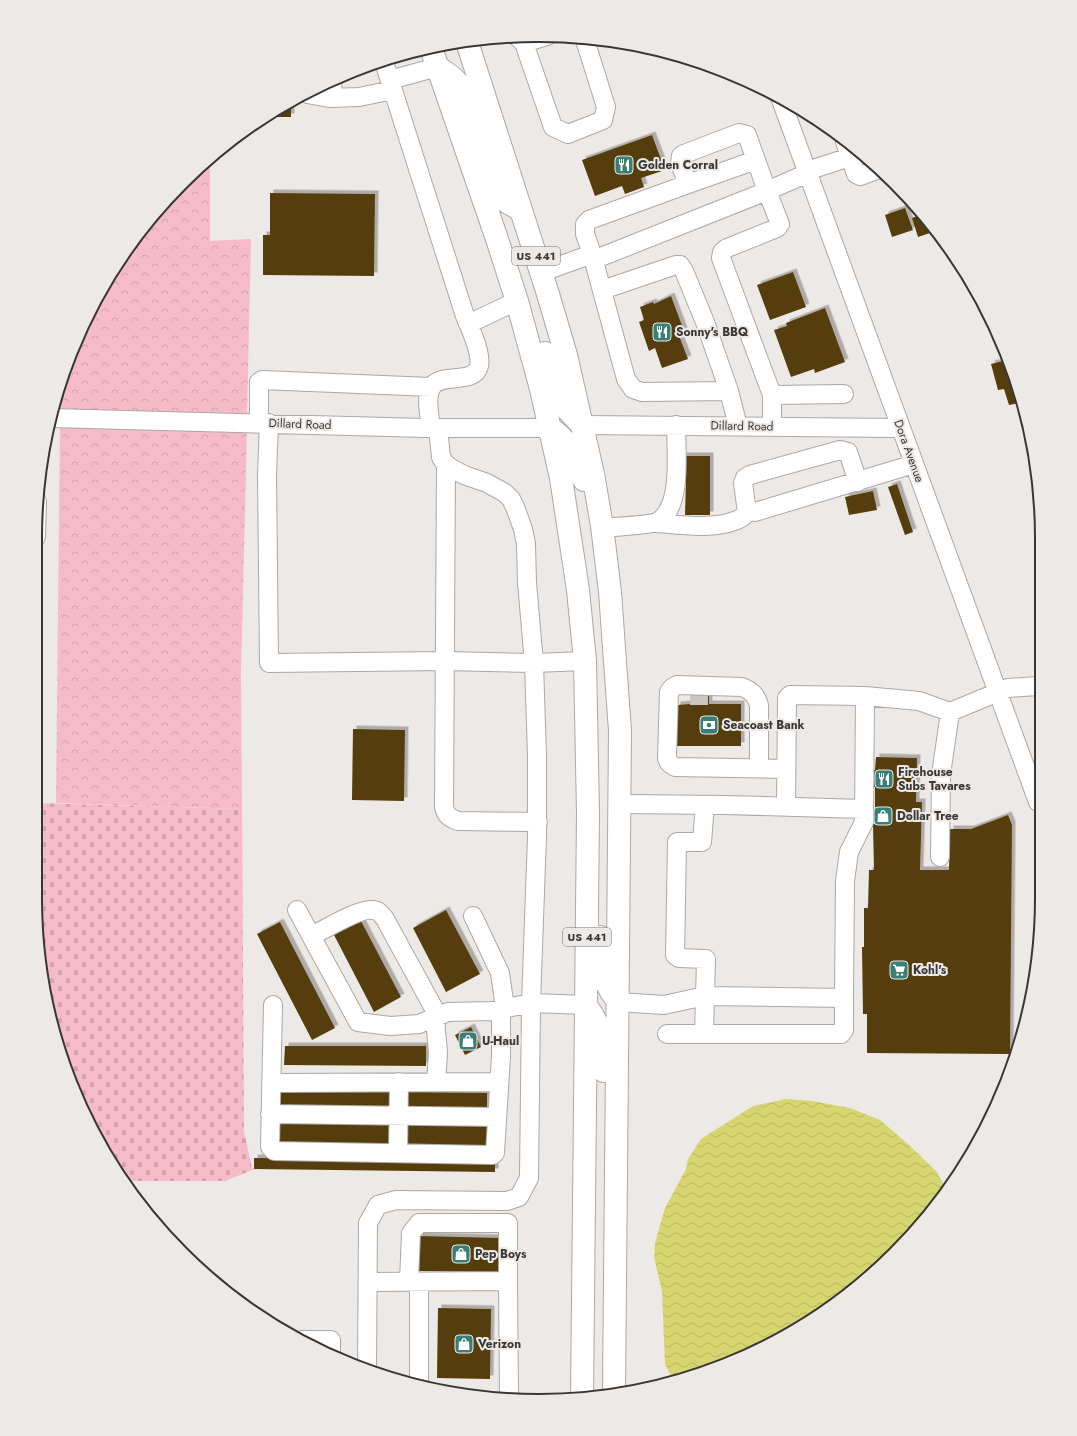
<svg xmlns="http://www.w3.org/2000/svg" width="1077" height="1436" font-family="Jost,sans-serif">
  <style>
    .forest { fill: url(#forest-crowns) }
    .cemetery { fill: url(#cemetery-stones) }
    .water { fill: url(#water-waves) }
    .building { fill: #573e08; filter: url(#shadow) }
    .lines { fill: none; stroke-linecap: round; stroke-linejoin: round }
    .minor-tunnel { stroke: #c9c5c3; stroke-width: 18; stroke-dasharray: 18 9; stroke-linecap: butt }
    .minor-casing { stroke: #aca8a5; stroke-width: 20 }
    .major-casing { stroke: #aca8a5; stroke-width: 24 }
    .minor { stroke: #fff; stroke-width: 18 }
    .major { stroke: #fff; stroke-width: 22 }
    .labels { text-anchor: middle; stroke-width: 4; stroke-linejoin: round; paint-order: stroke }
    .shield { fill: #ede9e6; stroke: #6f6c6b; stroke-width: 1 }
    .shield-label { font-size: 11px; font-weight: bold; fill: #393736 }
    .poi-label { font-size: 12px; font-weight: bold; fill: #393736; stroke: #ede9e6; text-anchor: start }
    .street-label { font-size: 12px; fill: #393736; stroke: #ede9e6 }
    .rim { fill: none; stroke: #393736; stroke-width: 2 }
  </style>
  <defs>
    <pattern id="forest-crowns" width="20" height="18" patternUnits="userSpaceOnUse"><rect width="20" height="18" fill="#f6bbc8"/><path d="M2 6a3 3 0 1 1 6 0M12 15a3 3 0 1 1 6 0" fill="none" stroke="#d4a1ac"/></pattern>
    <pattern id="cemetery-stones" width="16" height="16" patternUnits="userSpaceOnUse"><rect width="16" height="16" fill="#f6bbc8"/><path d="M2 7V4a2 2 0 0 1 4 0v3zM10 15v-3a2 2 0 0 1 4 0v3z" fill="#d4a1ac"/></pattern>
    <pattern id="water-waves" width="16" height="10" patternUnits="userSpaceOnUse"><rect width="16" height="10" fill="#d7d570"/><path d="M0 5q4-4 8 0t8 0" fill="none" stroke="#b9b762"/></pattern>
    <filter id="shadow"><feDropShadow dx="3.5" dy="-3.5" stdDeviation="0" flood-color="#0004"/></filter>
  </defs>
  <rect width="100%" height="100%" fill="#ede9e6"/>
  <path class="forest" d="M210 159V241L251 239 247 416 52 412 87 316 139 232 183 182Z
    M60 425 247 429 241 672 242 809 56 803Z"/>
  <path class="cemetery" d="M35 803 242 809 244 1131 252 1168 255 1169 225 1181H126L103 1149 52 1028 35 898Z"/>
  <path class="water" d="M786 1099 812 1101 850 1108 880 1120 908 1144 937 1172 946 1189 917 1230 818 1316 700 1374 673 1380 665 1364 662 1291 654 1257 655 1243 665 1208 686 1169 688 1159 701 1139 753 1106Z"/>
  <path class="building" d="M291 102V117H269V114Z
    M652 135 665 170 641 178 644 187 625 194 622 186 595 196 582 160Z
    M270 193 375 194 374 276 263 275V235H270Z
    M905 208 913 230 892 237 885 215Z
    M921 215 931 227 933 232 918 237 912 218Z
    M793 272 806 307 770 320 757 285Z
    M671 296 684 331 678 333 688 359 662 368 655 348 649 351 639 322 644 320 640 307 653 302 654 304Z
    M825 308 845 362 815 373 814 369 791 377 774 330 787 326 786 323Z
    M1007 360 1019 403 1009 405 1004 389 998 390 991 364Z
    M1032 455 1038 473V481H1032Z
    M683 456H710V515H685L686 479H683Z
    M897 484 913 532 905 535 888 487Z
    M873 491 877 510 849 515 845 497Z
    M1035 497H1038V528H1036Z
    M690 689H709V704H741V746H677V705L690 704Z
    M353 729 405 730 404 801 352 800Z
    M876 757 917 758 916 802H922L920 870H949L950 829H971L1008 815 1012 825 1010 1054 867 1053V1014H863L862 947H864V908H868L869 870H874L873 824H875V787H874V770H875Z
    M446 910 480 974 446 992 413 928Z
    M361 921 401 997 374 1012 334 935Z
    M280 922 335 1028 312 1040 257 934Z
    M471 1027 481 1047 465 1055 455 1035Z
    M285 1046H426V1066L284 1065Z
    M280 1091 394 1092V1109L280 1108Z
    M407 1092 487 1093V1110L407 1109Z
    M279 1122 393 1123V1146L279 1145Z
    M407 1123 487 1124V1147L407 1146Z
    M254 1158 495 1160V1172L254 1169Z
    M419 1236 502 1238V1272L419 1271Z
    M438 1308 491 1309 490 1379 437 1378Z"/>
  <g class="lines">
    <path class="minor-tunnel" d="M690 696H709"/>
    <g class="minor-casing">
      <path id="minor" d="M517 37 524 43 553 127 568 134 603 120 606 107 585 40
        M524 43 547 36
        M384 62 465 316C470 328 482 353 479 366 474 386 440 371 431 388 425 399 430 416 431 428
        M332 80 333 98
        M390 80 437 67
        M307 94 329 98 359 97 393 90
        M781 100 1038 802
        M845 142 856 174 860 176 879 169
        M807 171 850 157
        M688 184 756 160
        M592 254 626 379 633 389 642 392 729 391 738 426
        M593 260 767 191 780 224 777 228 727 248 722 252 721 258 772 395
        M542 272 592 254 585 234V224L589 220 688 184 680 164 681 156 684 154 739 133 747 135 767 191 808 173
        M602 290 676 265H680L684 271 705 322 729 391
        M468 324 517 301
        M51 418 425 428H550
        M259 423V382L262 380 431 387
        M269 423 267 475 269 663 445 661 534 663 585 661
        M583 425 901 428
        M772 426V395L844 394
        M446 464 444 807C446 816 450 818 458 821L538 822
        M858 482 848 452 840 450 750 475 745 478 743 483 746 505 750 511 755 512 914 464
        M657 523C681 525 714 530 737 520 742 518 746 514 750 511
        M602 528C612 527 651 525 657 522 683 508 676 451 676 425
        M36 537 37 501
        M759 768V705C756 695 752 691 742 687L677 685 672 688 669 692 667 758 669 763 675 767 786 769
        M620 804 725 805 864 809
        M786 807 787 698 790 695 865 696
        M940 857 941 775 950 712
        M297 910 358 1022 390 1026 419 1024 448 1012 492 1011 531 1003 586 1005
        M473 916 500 973 505 1008
        M311 936C324 930 360 908 372 910 379 910 381 914 385 919L438 1016
        M618 1002 664 1005 705 996 844 998 845 881 849 852 864 822 865 696 919 701 950 712 1008 688 1038 686
        M273 1005 270 1147 274 1151 493 1155 495 1153 501 1056V1009
        M435 1018 438 1053 436 1082
        M667 1034H841L844 1030V998
        M704 1034 706 959 679 958 675 955 677 842H702L705 805
        M271 1083 499 1082
        M270 1114 497 1117
        M398 1153 399 1082
        M368 1282 508 1281 509 1396
        M409 1282 411 1233 419 1223H508V1281
        M302 1340H331V1354
        M367 1367 368 1223 378 1205 396 1200 507 1201 519 1197 529 1178 531 1003 537 836V757L534 663 527 583 526 544 523 529 515 507 511 499 505 493 487 483 464 475 451 468 444 462 441 457 438 428
        M419 1384V1282"/>
    </g>
    <g class="major-casing">
      <path id="major" d="M467 42 548 294 566 355 593 474 602 526 610 592 620 731 614 1391
        M431 48 497 239 517 301 541 389 561 478 578 590 585 661 588 813 582 1398
        M437 67C452 76 458 81 466 96L499 192 505 201 521 210
        M545 353 563 405 578 421
        M550 428C572 443 574 457 584 480
        M600 937C600 960 602 981 616 999
        M587 1007C602 1026 604 1047 604 1071"/>
    </g>
    <use href="#minor" class="minor"/>
    <use href="#major" class="major"/>
  </g>
  <defs>
    <g id="restaurant-square" transform="scale(1)"><rect x="-9" y="-9" width="18" height="18" rx="4" fill="#397f77" stroke="#ede9e6"/><path d="M-5-6h1v4h1v-4h1v4h1v-4h1v5L-1.5 .5V6h-2V.5L-5-1ZM5-6V6H3V1.5H1.5Q1.5-4 5-6Z" fill="#fff"/></g>
    <g id="bank-square" transform="scale(1)"><rect x="-9" y="-9" width="18" height="18" rx="4" fill="#397f77" stroke="#ede9e6"/><path d="M-6-4H6V4H-6ZM0-2.3a2.3 2.3 0 1 0 0 4.6a2.3 2.3 0 1 0 0-4.6Z" fill="#fff"/></g>
    <g id="shop-square" transform="scale(1)"><rect x="-9" y="-9" width="18" height="18" rx="4" fill="#397f77" stroke="#ede9e6"/><path d="M-5-2.5h2.3a2.7 3.5 0 0 1 5.4 0H5L5.5 6h-11ZM-1.5-2.5h3a1.5 2.3 0 0 0-3 0Z" fill="#fff"/></g>
    <g id="supermarket-square" transform="scale(1)"><rect x="-9" y="-9" width="18" height="18" rx="4" fill="#397f77" stroke="#ede9e6"/><path d="M-6-5.5h2.5l.6 2H6L4.5 2H-2.5L-4.4-4H-6ZM-1.5 3.2a1.3 1.3 0 1 0 .1 0ZM3 3.2a1.3 1.3 0 1 0 .1 0Z" fill="#fff"/></g>
  </defs>
  <g fill-rule="evenodd">
    <use href="#restaurant-square" x="624" y="165"/>
    <use href="#restaurant-square" x="662" y="332"/>
    <use href="#bank-square" x="709" y="725"/>
    <use href="#restaurant-square" x="884" y="779"/>
    <use href="#shop-square" x="883" y="816"/>
    <use href="#supermarket-square" x="899" y="970"/>
    <use href="#shop-square" x="468" y="1041"/>
    <use href="#shop-square" x="461" y="1254"/>
    <use href="#shop-square" x="464" y="1344"/>
  </g>
  <g class="labels">
    <g class="shield">
      <rect x="512" y="247" width="48" height="18" rx="3"/>
      <rect x="563" y="928" width="48" height="18" rx="3"/>
    </g>
    <g class="shield-label">
      <text x="536" y="260">US 441</text>
      <text x="587" y="941">US 441</text>
    </g>
    <g class="poi-label">
      <text x="638" y="169">Golden Corral</text>
      <text x="676" y="336">Sonny's BBQ</text>
      <text x="723" y="729">Seacoast Bank</text>
      <text x="898" y="776">Firehouse<tspan x="898" dy="14">Subs Tavares</tspan></text>
      <text x="897" y="820">Dollar Tree</text>
      <text x="913" y="974">Kohl's</text>
      <text x="482" y="1045">U-Haul</text>
      <text x="475" y="1258">Pep Boys</text>
      <text x="478" y="1348">Verizon</text>
    </g>
    <g class="street-label">
      <text transform="translate(300 424) rotate(2)" y="4">Dillard Road</text>
      <text transform="translate(742 426) rotate(1)" y="4">Dillard Road</text>
      <text transform="translate(909 451) rotate(70)" y="4">Dora Avenue</text>
    </g>
  </g>
  <path d="M0 0H1077V1436H0ZM538 42H539A496 496 0 0 1 1035 538V898A496 496 0 0 1 539 1394H538A496 496 0 0 1 42 898V538A496 496 0 0 1 538 42Z" fill="#ede9e6" fill-rule="evenodd"/>
  <path class="rim" d="M538 42H539A496 496 0 0 1 1035 538V898A496 496 0 0 1 539 1394H538A496 496 0 0 1 42 898V538A496 496 0 0 1 538 42Z"/>
</svg>
